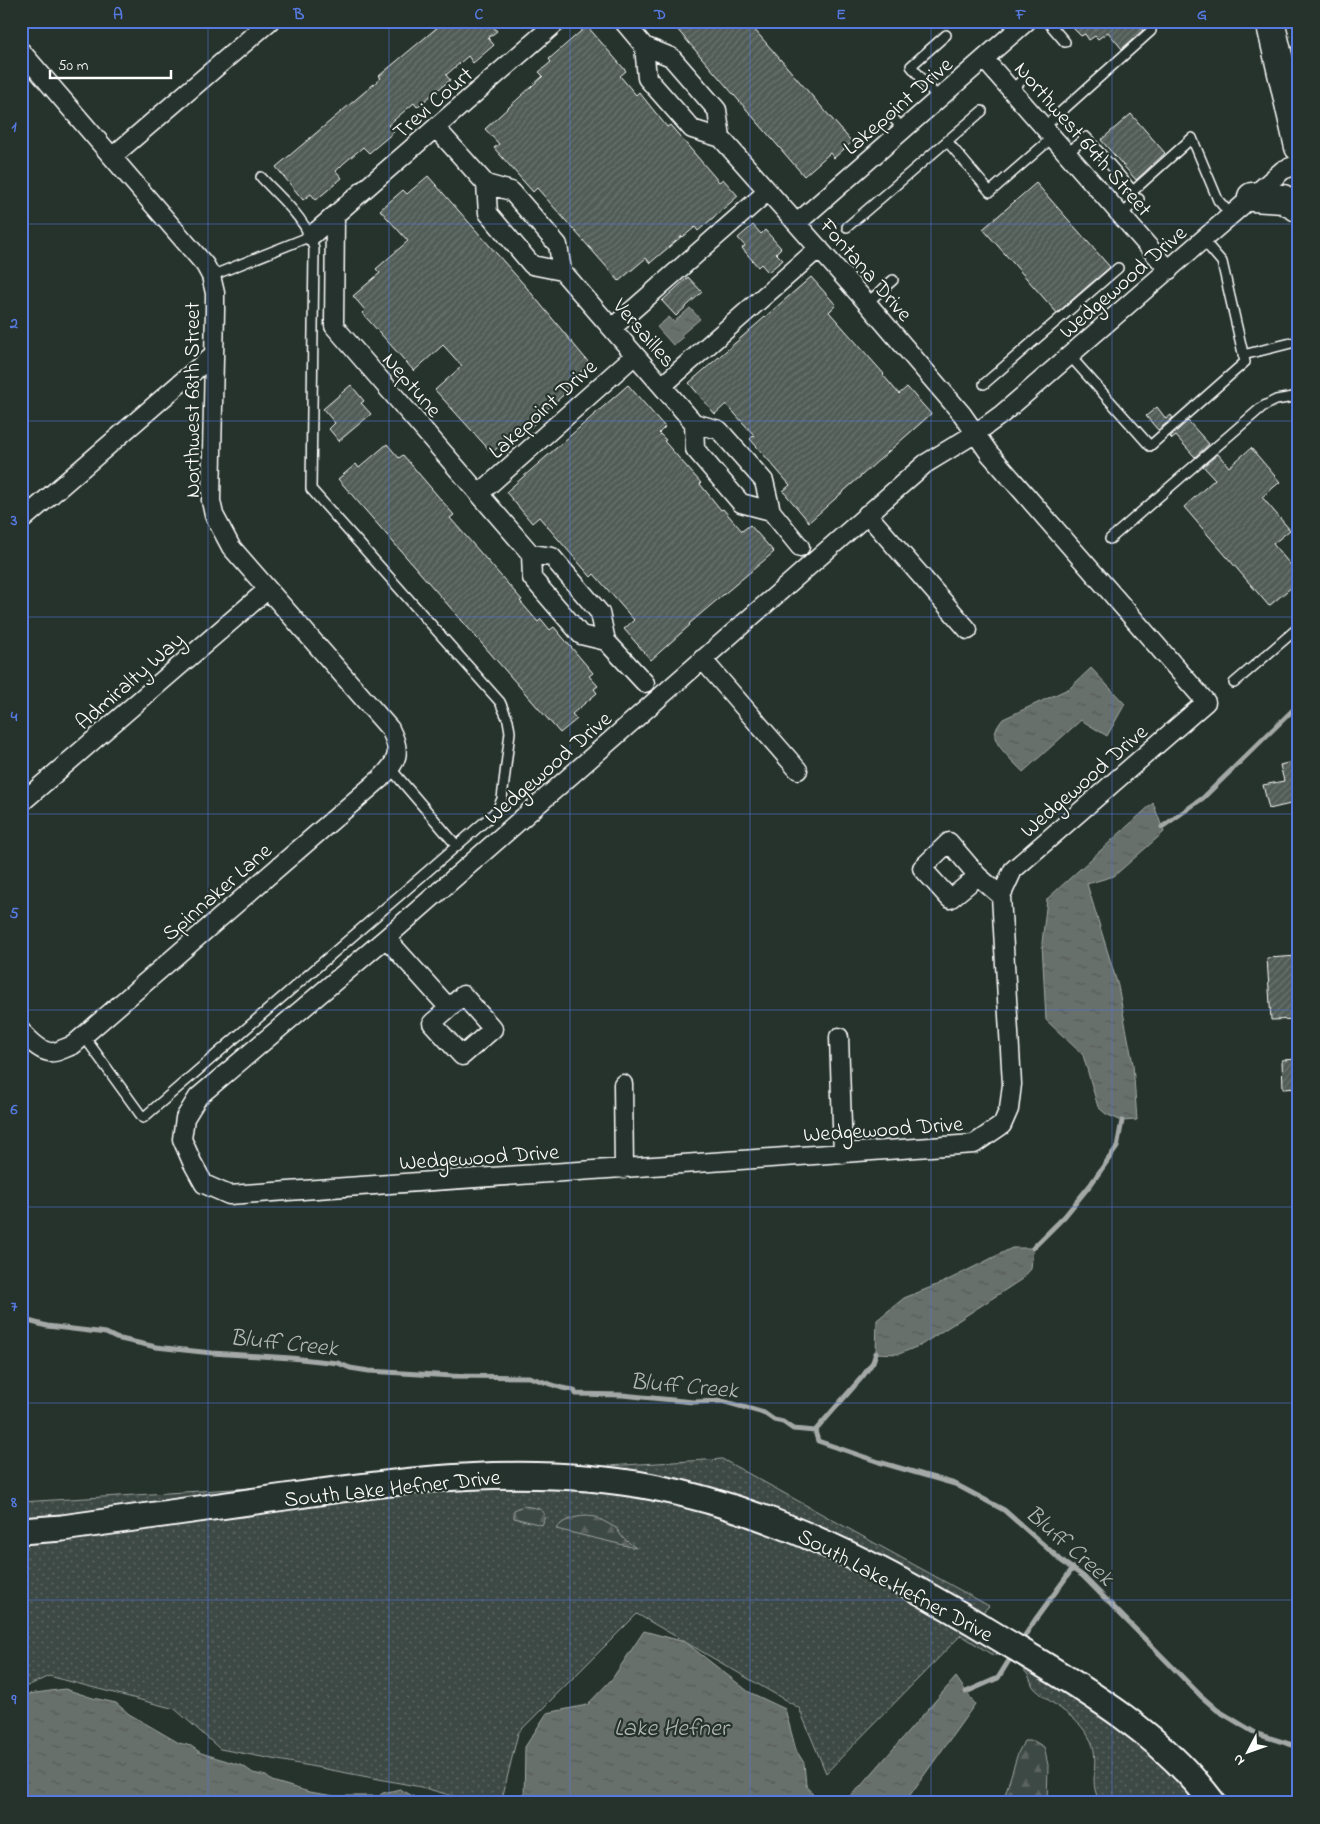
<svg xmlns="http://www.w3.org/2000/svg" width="1320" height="1824" font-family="'Indie Flower',sans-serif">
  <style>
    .grass { fill: url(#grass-dots); stroke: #9ea4a2 }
    .forest { fill: url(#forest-firs); stroke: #9ea4a2 }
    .water { fill: url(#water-ripples); stroke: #a4a9a7 }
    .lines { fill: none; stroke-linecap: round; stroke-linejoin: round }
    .stream { stroke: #a4a9a7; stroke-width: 5 }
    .building { fill: url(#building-hatch); stroke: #fff }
    .lane-casing { stroke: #fff; stroke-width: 12 }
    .street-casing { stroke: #fff; stroke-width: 21 }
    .secondary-casing { stroke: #fff; stroke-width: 29 }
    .highway-casing { stroke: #fff; stroke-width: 31 }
    .lane { stroke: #26332d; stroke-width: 9 }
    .street { stroke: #26332d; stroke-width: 18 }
    .secondary { stroke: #26332d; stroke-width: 25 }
    .highway { stroke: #26332d; stroke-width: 28 }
    .grid { fill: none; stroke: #567ae2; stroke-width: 1; stroke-opacity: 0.55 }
    .labels { text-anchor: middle; stroke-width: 4.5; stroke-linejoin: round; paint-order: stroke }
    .street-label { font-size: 22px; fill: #fff; stroke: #26332d }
    .water-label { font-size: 24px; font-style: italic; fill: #b3b8b6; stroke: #26332d }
    .neatline { fill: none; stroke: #567ae2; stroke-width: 2 }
    .grid-label { font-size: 16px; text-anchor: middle; font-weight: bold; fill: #567ae2 }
  </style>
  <defs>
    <pattern id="grass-dots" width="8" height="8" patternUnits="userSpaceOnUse" patternTransform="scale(1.25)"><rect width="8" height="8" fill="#3e4944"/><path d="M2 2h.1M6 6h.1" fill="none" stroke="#5b6460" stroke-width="1.8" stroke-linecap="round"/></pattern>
    <pattern id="forest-firs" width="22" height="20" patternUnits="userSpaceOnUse" patternTransform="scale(1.25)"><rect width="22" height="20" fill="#3e4944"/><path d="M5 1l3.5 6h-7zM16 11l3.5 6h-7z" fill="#5b6460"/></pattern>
    <pattern id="water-ripples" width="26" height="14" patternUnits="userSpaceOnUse" patternTransform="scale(1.25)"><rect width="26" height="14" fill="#67706c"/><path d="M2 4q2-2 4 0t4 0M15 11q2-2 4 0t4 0" fill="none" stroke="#575a59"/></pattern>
    <pattern id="building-hatch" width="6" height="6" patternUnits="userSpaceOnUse" patternTransform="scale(1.25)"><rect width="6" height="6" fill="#515c57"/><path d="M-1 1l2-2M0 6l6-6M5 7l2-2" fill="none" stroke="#6b7470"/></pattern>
  </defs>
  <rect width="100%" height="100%" fill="#26332d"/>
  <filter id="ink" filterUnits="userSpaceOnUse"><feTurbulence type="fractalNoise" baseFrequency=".02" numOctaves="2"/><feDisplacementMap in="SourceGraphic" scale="10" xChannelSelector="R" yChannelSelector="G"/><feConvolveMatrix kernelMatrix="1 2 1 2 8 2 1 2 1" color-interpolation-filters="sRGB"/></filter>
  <g filter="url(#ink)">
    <path class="grass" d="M722 1459 989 1606 967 1629 1094 1707 1170 1769 1193 1799 1187 1803H1102C1086 1786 1101 1763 1091 1741 1080 1717 1053 1706 1035 1689 1031 1685 1031 1680 1028 1675 1021 1665 1007 1659 997 1653L994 1656 961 1635 826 1773 799 1708 637 1614 518 1733 501 1803H478L421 1787 220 1749 175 1709 49 1676 21 1689V1502Z"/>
    <path class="forest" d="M523 1506C537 1508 550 1508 542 1525L514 1518V1510Z
      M586 1516 596 1517 616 1528 623 1538 636 1548 556 1529C564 1519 574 1517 586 1516Z
      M1024 1741H1034L1044 1747 1048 1765 1047 1803H998L1004 1798 1018 1753Z"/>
    <path class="water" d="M690 308 700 319 681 335 683 337 673 345 657 327 669 317 674 322Z
      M1091 668 1125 704 1107 736 1081 720 1023 772C1016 765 996 746 995 737 994 731 999 724 1003 719L1070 688Z
      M1153 803 1164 832 1114 876 1087 884 1118 986 1133 1064 1137 1120 1122 1121 1106 1114 1098 1107 1083 1055 1046 1020 1042 943 1047 899Z
      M1012 1248H1033L1031 1269 1022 1279 921 1345 899 1354 876 1353 877 1320 904 1298 944 1282Z
      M644 1631 685 1642 749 1692 785 1709 796 1750 804 1763 806 1785 816 1799 820 1803H524L525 1747 547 1713 587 1705 612 1679Z
      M956 1677 975 1704 905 1802 839 1803 844 1801 860 1787Z
      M65 1689 93 1698 116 1703 129 1714 179 1743 191 1746 201 1753 243 1766 253 1773 266 1776 272 1781 309 1792 335 1796H379L383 1793 400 1789 425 1803H21V1695Z"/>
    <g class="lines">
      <path class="stream" d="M1162 827 1203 798 1299 704
        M1033 1248 1065 1216 1091 1184 1117 1147 1122 1121
        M21 1319 47 1326 106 1333 116 1338 156 1347 212 1353 291 1358 338 1363 350 1368 369 1371 452 1376 529 1377 562 1388 574 1390 576 1394 622 1395 693 1402 722 1401 764 1413 774 1420 783 1422 793 1429 815 1431 818 1441 879 1462 955 1484 1004 1510 1063 1562 1083 1576 1201 1696 1217 1710 1257 1734 1299 1747
        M815 1431 863 1376 873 1362 876 1353
        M1020 1643 1035 1620 1073 1568
        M966 1692 998 1678 1013 1654"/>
    </g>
    <path class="building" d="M445 21H488L497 31 488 38 494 45 473 63 468 56 446 75 450 80 417 107 414 103 388 125 394 132 369 153 363 147 344 163 336 171 342 178 316 200 311 194 303 200 276 167 381 78 379 76Z
      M670 21H747L852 142 834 158 830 153 804 176Z
      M1066 21H1136L1143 30 1122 49 1108 32 1098 39 1095 36 1089 40 1085 34 1081 36Z
      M587 26 626 71 620 76 636 95 639 92 667 127 670 125 719 182 723 179 738 196 698 231 695 227 683 237 682 236 650 263 646 258 619 281 537 188 533 192 494 148 499 144 485 129 543 76 539 72 551 62 549 59Z
      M1131 114 1165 153 1136 180 1101 140Z
      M428 176 527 288 590 364 565 385 569 390 538 417 540 419 521 435 516 430 492 453 435 390 462 366 443 345 414 371 362 313 365 310 353 296 380 273 376 269 408 241 380 210 403 190 407 194Z
      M1036 183 1110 267 1057 313 983 229Z
      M753 225 761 234 765 230 781 248 776 253 783 260 768 272 761 264 758 267 742 248 745 246 738 238Z
      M688 277 702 292 676 316 662 301Z
      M811 277 836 305 829 312 884 374 883 375 899 394 907 387 931 414 809 522 783 491 790 485 750 439 754 435 726 404 715 414 689 383Z
      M351 385 364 401 361 403 371 414 339 441 329 429 335 423 323 409Z
      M628 385 665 427 659 433 666 440 664 441 701 483 700 484 721 510 723 509 742 531 750 525 774 552 704 611 689 624 690 625 651 660 624 629 634 620 594 574 591 577 539 517 532 523 506 492Z
      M1157 407 1166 419 1171 415 1173 418 1158 430 1146 416Z
      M1188 421 1209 444 1195 457 1176 436 1172 439 1170 437Z
      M387 444 399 458 403 455 454 515 450 518 522 600 520 601 538 622 541 619 550 630 554 627 593 673 589 676 598 686 594 689 597 693 572 714 577 719 560 733 338 479 356 464 359 468Z
      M1251 448 1280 482 1262 497 1290 530 1273 544 1299 575V581L1269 606 1184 507 1215 479 1203 466 1218 454 1229 467Z
      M1299 760V802L1269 809 1263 785 1284 781 1280 765Z
      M1299 956V1019L1271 1020 1267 958Z
      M1299 1059V1088L1283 1089 1282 1060Z"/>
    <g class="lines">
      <g class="lane-casing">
        <path id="lane" d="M1047 21 1065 42
          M1012 90 1024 78
          M939 99 911 66 946 35
          M895 120 903 130
          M1044 127 1151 31V21
          M947 141 990 192 1053 137
          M1068 153 1086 137 1133 191 1192 138 1218 200 1231 215
          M1121 215 1139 199
          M847 227 982 111
          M211 276 311 236
          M867 303 893 280
          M1243 355 1299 341
          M1070 356 1150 446 1245 362 1222 262 1203 240
          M984 384 1118 268
          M1110 539 1262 407 1276 400 1299 396
          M1234 683 1299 627
          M391 769 457 846
          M83 1035 143 1118 490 817 497 810 502 799 510 732 508 720 500 702 311 489 314 249C308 220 281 199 261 177"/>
      </g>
      <g class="street-casing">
        <path id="street" d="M623 21 644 46 671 57 717 110 721 138 867 303 962 414 989 453 1206 702 1013 870 1001 896 1012 1084 1009 1109 1002 1125 974 1144 229 1195 204 1184 192 1162 182 1139 185 1118 198 1097 386 938 925 464 976 433 1002 414 1283 170 1299 164
          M644 46 647 78 692 129 721 138
          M21 51 205 265 211 276 215 293V310L211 501 214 515 231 547 390 729C402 752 398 762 380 779L73 1045C67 1047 60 1051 54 1052 41 1054 29 1039 21 1031
          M984 59 1169 270
          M436 128 486 184 511 191 558 245 562 271 694 423 719 430 764 481 771 511 800 547
          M113 156 270 21
          M486 184 488 213 532 265 562 271
          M335 216 334 326 531 554 532 578 581 635 606 641
          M797 223 1027 21
          M311 236 558 21
          M612 328 768 191
          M662 386 819 248
          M694 423 695 449 741 503 771 511
          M479 494 635 355
          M867 514 968 630
          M21 521 214 354
          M531 554 552 557 600 613 606 641 645 683
          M702 659 798 770
          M21 803 267 590
          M978 876 950 899 922 868 949 842 978 876 1001 896
          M386 938 449 1008 432 1023 462 1056 493 1029 463 995 449 1008
          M839 1037 843 1154
          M623 1084 624 1169"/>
      </g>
      <g class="secondary-casing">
        <path id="secondary" d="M21 1531 62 1528C136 1518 211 1507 285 1497 407 1479 530 1464 653 1487 776 1511 890 1571 996 1636 1074 1683 1157 1728 1213 1803"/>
      </g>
      <g class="highway-casing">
        <path id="highway" d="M1270 21 1299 147
          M1252 197 1283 199 1299 208"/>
      </g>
      <use href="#lane" class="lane"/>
      <use href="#street" class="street"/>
      <use href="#secondary" class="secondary"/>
      <use href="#highway" class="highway"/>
    </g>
  </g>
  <path class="grid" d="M208 21V1803M389 21V1803M570 21V1803M750 21V1803M931 21V1803M1112 21V1803M21 224H1299M21 421H1299M21 617H1299M21 814H1299M21 1010H1299M21 1207H1299M21 1403H1299M21 1600H1299"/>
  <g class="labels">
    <g class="street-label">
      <text transform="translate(432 102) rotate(-41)" y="8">Trevi Court</text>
      <text transform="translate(897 105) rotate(-41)" y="8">Lakepoint Drive</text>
      <text transform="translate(1084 138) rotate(49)" y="8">Northwest 64th Street</text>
      <text transform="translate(867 269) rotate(49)" y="8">Fontana Drive</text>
      <text transform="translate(1122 281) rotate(-41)" y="8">Wedgewood Drive</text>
      <text transform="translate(645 332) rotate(49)" y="8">Versailles</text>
      <text transform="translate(413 384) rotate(49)" y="8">Neptune</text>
      <text transform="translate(191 400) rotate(-90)" y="8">Northwest 68th Street</text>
      <text transform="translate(542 408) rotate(-42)" y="8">Lakepoint Drive</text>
      <text transform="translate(129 680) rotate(-41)" y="8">Admiralty Way</text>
      <text transform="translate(547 767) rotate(-41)" y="8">Wedgewood Drive</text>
      <text transform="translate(1083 780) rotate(-41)" y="8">Wedgewood Drive</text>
      <text transform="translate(216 891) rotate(-41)" y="8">Spinnaker Lane</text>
      <text transform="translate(883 1128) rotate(-4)" y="8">Wedgewood Drive</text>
      <text transform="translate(479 1156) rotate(-4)" y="8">Wedgewood Drive</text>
      <text transform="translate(392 1487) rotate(-6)" y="8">South Lake Hefner Drive</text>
      <text transform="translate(896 1584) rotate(28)" y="8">South Lake Hefner Drive</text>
    </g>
    <g class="water-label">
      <text transform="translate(284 1342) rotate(6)" y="8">Bluff Creek</text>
      <text transform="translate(684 1385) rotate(5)" y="8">Bluff Creek</text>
      <text transform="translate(1070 1545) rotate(41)" y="8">Bluff Creek</text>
      <text x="671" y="1735">Lake Hefner</text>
    </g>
  </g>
  <rect width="1320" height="1824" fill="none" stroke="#26332d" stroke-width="55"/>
  <g transform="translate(1248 1752) rotate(229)" stroke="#26332d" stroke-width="4" paint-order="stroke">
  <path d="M0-4L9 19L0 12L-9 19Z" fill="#ffffff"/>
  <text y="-8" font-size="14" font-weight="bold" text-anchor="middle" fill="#ffffff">N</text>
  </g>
  <path d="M50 70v8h121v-8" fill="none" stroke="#ffffff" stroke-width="2.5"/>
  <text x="58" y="70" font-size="15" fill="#ffffff" stroke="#26332d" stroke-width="4" paint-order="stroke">50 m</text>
  <rect x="28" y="28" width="1264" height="1768" class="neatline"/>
  <g class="grid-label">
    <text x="118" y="19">A</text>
    <text x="299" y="19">B</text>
    <text x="479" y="19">C</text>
    <text x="660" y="19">D</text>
    <text x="841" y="19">E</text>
    <text x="1021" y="19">F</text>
    <text x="1202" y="19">G</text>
    <text x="14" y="131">1</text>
    <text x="14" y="328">2</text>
    <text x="14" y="525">3</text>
    <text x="14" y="721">4</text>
    <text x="14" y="918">5</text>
    <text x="14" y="1114">6</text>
    <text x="14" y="1311">7</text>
    <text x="14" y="1507">8</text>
    <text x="14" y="1704">9</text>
  </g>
</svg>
